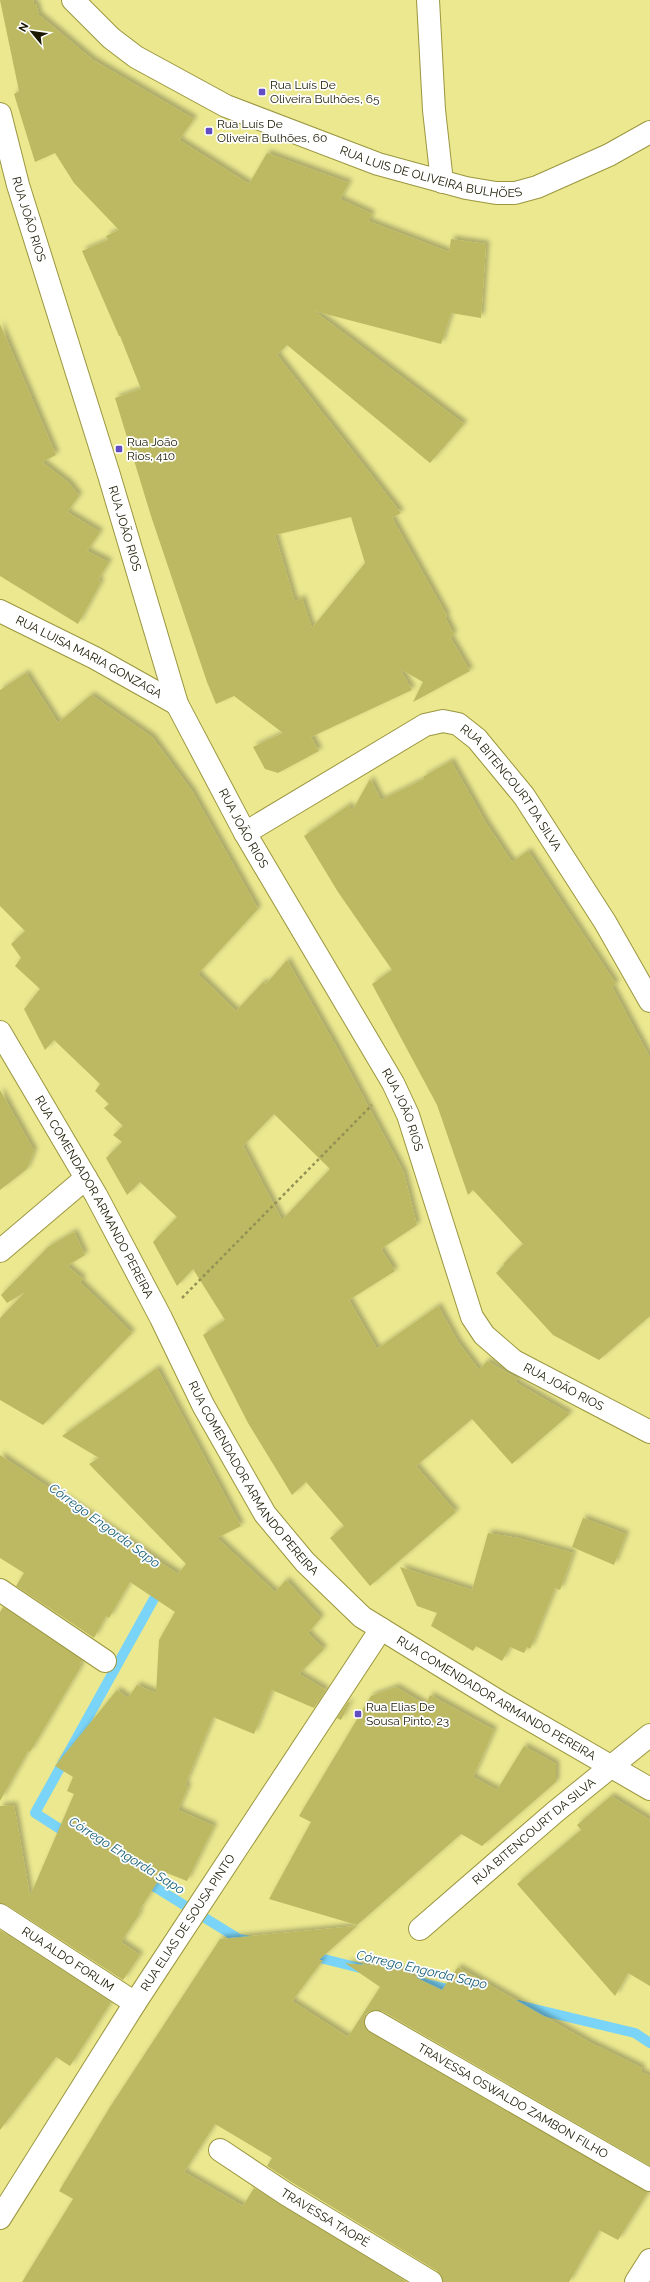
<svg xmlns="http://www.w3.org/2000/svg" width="650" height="2282" font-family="Raleway,sans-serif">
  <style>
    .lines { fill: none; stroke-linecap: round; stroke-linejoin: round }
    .stream { stroke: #7ad4f8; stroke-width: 10 }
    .building { fill: #bdb962; fill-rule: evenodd; filter: url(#shadow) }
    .minor-casing { stroke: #9b963f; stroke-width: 24 }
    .path { stroke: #939153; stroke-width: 2.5; stroke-dasharray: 3 3; stroke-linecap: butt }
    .minor { stroke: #fff; stroke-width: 22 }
    .poi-dot { fill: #614cc4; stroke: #fff; stroke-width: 1.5 }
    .labels { text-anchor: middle; stroke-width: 3.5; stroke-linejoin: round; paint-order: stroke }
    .poi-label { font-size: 12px; fill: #1a1800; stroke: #fff; text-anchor: start }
    .street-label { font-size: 12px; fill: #1a1800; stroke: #fff }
    .water-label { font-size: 13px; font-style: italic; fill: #196078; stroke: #fff }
  </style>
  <defs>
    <filter id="shadow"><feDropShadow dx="3.5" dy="-3.5" stdDeviation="2" flood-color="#0004"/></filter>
  </defs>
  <rect width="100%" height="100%" fill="#ebe890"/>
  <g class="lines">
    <path class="stream" d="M71 1836 35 1813 161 1586
      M142 1879 239 1939 249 1941
      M308 1955 360 1968
      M419 1982 456 1991
      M518 2005 635 2033 650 2043"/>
  </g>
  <path class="building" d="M0 0H33L34 4H36L39 15 93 60 194 119 179 140 249 184 267 153 349 183 340 199 372 214 368 221 449 252 451 239 486 244 481 318 451 313 441 344 314 311 464 424 430 463 287 345 277 355 401 513 392 518 447 616 445 617 454 635 450 637 470 671 413 702 423 682 400 669 412 690 311 737 319 751 278 773 265 769 253 747 283 733 234 696 216 704 207 682 151 516 115 398 141 389 120 336H119L82 251 108 240 106 236 119 230 74 183 55 153 35 162 14 94 19 91ZM351 517 365 563 312 628 302 598 295 602 275 535Z
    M0 324 56 455 42 462 69 483 79 496 67 512 100 532 87 551 109 562 98 580 101 582 78 624 0 576Z
    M26 673 58 723 91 695 152 737 192 791 258 909 198 974 236 1011 263 982 266 984 287 960 337 1048 404 1173 417 1225 381 1249 395 1271 349 1300 377 1349 438 1306 458 1342 479 1370 487 1361 518 1379 515 1382 570 1414 512 1464 472 1419 416 1466 456 1512 370 1586 330 1538 344 1526 306 1482 292 1495 248 1423 203 1335 225 1320 193 1269 177 1286 153 1242 177 1217 140 1182 127 1195 106 1158 122 1142 113 1135 123 1126 104 1108 109 1104 95 1091 100 1084 54 1040 45 1050 24 1009 40 989 15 966 21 958 11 944 25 931 0 906V690ZM274 1114 330 1169 282 1220 243 1146Z
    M451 761 486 823 512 862 528 851 616 984 612 987 650 1058V1316L599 1360 553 1335 496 1273 504 1265 503 1264 523 1244 473 1190 468 1195 437 1105 372 984 392 970 338 892 304 836 349 805 352 811 370 779 381 800 424 779 423 777Z
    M0 1090 34 1151 27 1169 0 1190Z
    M74 1232 85 1255 67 1266 83 1279 80 1282 132 1333 43 1425 0 1400V1318L25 1292 7 1303 1 1295 48 1247Z
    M157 1368 241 1526 217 1538 275 1592 286 1580 321 1618 308 1633 324 1649 299 1674 326 1690 314 1708 272 1690 254 1734 213 1717 185 1785 188 1787 178 1810 214 1826 187 1881 164 1872 138 1912 140 1913 121 1942 140 1955 123 1980 7 1905 0 1903V1806L14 1805 30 1896 74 1794 67 1791 73 1777 55 1766 117 1690 128 1698 137 1685 156 1693 159 1640 175 1612 130 1582 109 1618 106 1616 94 1638 16 1586 24 1573 0 1558V1455L178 1574 186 1564 89 1464 99 1458 62 1436Z
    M583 1518 626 1534 614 1565 572 1547Z
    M488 1533 518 1538 573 1553 560 1590 555 1588 530 1649 527 1647 524 1653 510 1647 502 1661 476 1646 473 1651 431 1626 437 1613 417 1606 400 1567 472 1590Z
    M3 1607 82 1660 79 1665 81 1666 30 1752 28 1751 0 1801V1612Z
    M396 1687 426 1705 430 1695 494 1730 473 1777 497 1790 524 1746 556 1764V1782L482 1846 461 1834 357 1925 269 1899 311 1822 299 1816 371 1696Z
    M348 1702 350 1703 341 1720 337 1718Z
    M611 1796 650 1820V1986L628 1973 615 1996 517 1884 581 1830 577 1825Z
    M357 1926 319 1960H323L292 2001 348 2037 380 1987 345 1963 396 1968 442 1990 458 1967 589 2042 642 2068 641 2072 650 2076V2166L382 2011H370L365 2015 364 2022 365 2028 370 2033 648 2192 618 2240 599 2230 569 2282H443L437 2271 293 2183 267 2166 272 2158 215 2124 184 2172 243 2206 254 2188 407 2282H22L73 2199 59 2191 110 2107 220 1939Z
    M0 1930 111 2002 70 2066 56 2057 0 2130Z"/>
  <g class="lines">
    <g class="minor-casing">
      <g id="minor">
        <path id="s1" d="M73 0 111 38 136 57 226 106 378 164 466 188 496 193H515L537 187 609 155 650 132"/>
        <path d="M428 0 434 110 442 182"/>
        <path id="s2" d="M0 114 18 185 109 475 177 704 245 833 393 1083 408 1115 472 1317 484 1335 514 1361 650 1432"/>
        <path id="s3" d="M0 611 95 658 177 704"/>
        <path id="s4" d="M245 833 425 725 443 721 458 724 477 739 524 796 605 922 650 1001"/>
        <path id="s5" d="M0 1032 96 1195 161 1318 203 1405 265 1514 305 1562 362 1617 503 1704 650 1789"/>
        <path d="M0 1251 86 1178"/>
        <path d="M0 1590 105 1661"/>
        <path id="s6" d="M0 1915 135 2003"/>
        <path id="s7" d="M420 1929 555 1812 650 1735"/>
        <path id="s8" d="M376 2022 650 2180"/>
        <path id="s9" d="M220 2150 286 2194 431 2282"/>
        <path id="s10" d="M0 2218 135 2003 381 1629"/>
        <path d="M636 2282 650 2260"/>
      </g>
    </g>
    <path class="path" d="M182 1298 372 1105"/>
    <use href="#minor" class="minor"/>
  </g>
  <g class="poi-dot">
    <rect x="258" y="88" width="8" height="8" rx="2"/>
    <rect x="205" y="127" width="8" height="8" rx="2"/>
    <rect x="115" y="445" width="8" height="8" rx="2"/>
    <rect x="354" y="1710" width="8" height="8" rx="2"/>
  </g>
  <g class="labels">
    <g class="poi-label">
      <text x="270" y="89">Rua Luís De<tspan x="270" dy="14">Oliveira Bulhões, 65</tspan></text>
      <text x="217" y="128">Rua Luís De<tspan x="217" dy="14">Oliveira Bulhões, 60</tspan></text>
      <text x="127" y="446">Rua João<tspan x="127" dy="14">Rios, 410</tspan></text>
      <text x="366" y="1711">Rua Elias De<tspan x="366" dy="14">Sousa Pinto, 23</tspan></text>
    </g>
    <g class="street-label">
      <text dy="4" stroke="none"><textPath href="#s1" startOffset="404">RUA LUIS DE OLIVEIRA BULHÕES</textPath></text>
      <text dy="4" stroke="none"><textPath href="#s2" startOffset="109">RUA JOÃO RIOS</textPath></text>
      <text dy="4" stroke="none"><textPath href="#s2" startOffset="433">RUA JOÃO RIOS</textPath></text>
      <text dy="4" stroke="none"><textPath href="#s3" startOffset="100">RUA LUISA MARIA GONZAGA</textPath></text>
      <text dy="4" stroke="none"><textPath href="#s4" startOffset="327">RUA BITENCOURT DA SILVA</textPath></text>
      <text dy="4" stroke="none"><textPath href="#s2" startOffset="757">RUA JOÃO RIOS</textPath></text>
      <text dy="4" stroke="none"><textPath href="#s2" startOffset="1081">RUA JOÃO RIOS</textPath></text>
      <text dy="4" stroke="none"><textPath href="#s5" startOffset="190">RUA COMENDADOR ARMANDO PEREIRA</textPath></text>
      <text dy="4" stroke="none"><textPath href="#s2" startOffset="1417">RUA JOÃO RIOS</textPath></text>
      <text dy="4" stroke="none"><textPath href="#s5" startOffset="514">RUA COMENDADOR ARMANDO PEREIRA</textPath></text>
      <text dy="4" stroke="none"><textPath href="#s5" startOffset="849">RUA COMENDADOR ARMANDO PEREIRA</textPath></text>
      <text dy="4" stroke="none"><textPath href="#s7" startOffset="150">RUA BITENCOURT DA SILVA</textPath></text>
      <text dy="4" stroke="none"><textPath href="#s10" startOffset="350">RUA ELIAS DE SOUSA PINTO</textPath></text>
      <text dy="4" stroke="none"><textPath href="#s6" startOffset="81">RUA ALDO FORLIM</textPath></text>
      <text dy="4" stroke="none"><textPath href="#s8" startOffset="158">TRAVESSA OSWALDO ZAMBON FILHO</textPath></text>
      <text dy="4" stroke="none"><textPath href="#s9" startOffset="125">TRAVESSA TAOPÉ</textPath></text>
    </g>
    <g class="water-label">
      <text transform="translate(105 1525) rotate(36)" y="5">Córrego Engorda Sapo</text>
      <text transform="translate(127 1855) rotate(32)" y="5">Córrego Engorda Sapo</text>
      <text transform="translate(422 1969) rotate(13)" y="5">Córrego Engorda Sapo</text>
    </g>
  </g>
  <g transform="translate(32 32) rotate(299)" stroke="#ffffff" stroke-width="3" paint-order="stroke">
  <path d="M0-3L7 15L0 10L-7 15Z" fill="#1a1800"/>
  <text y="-6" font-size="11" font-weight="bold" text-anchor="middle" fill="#1a1800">N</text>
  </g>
</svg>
